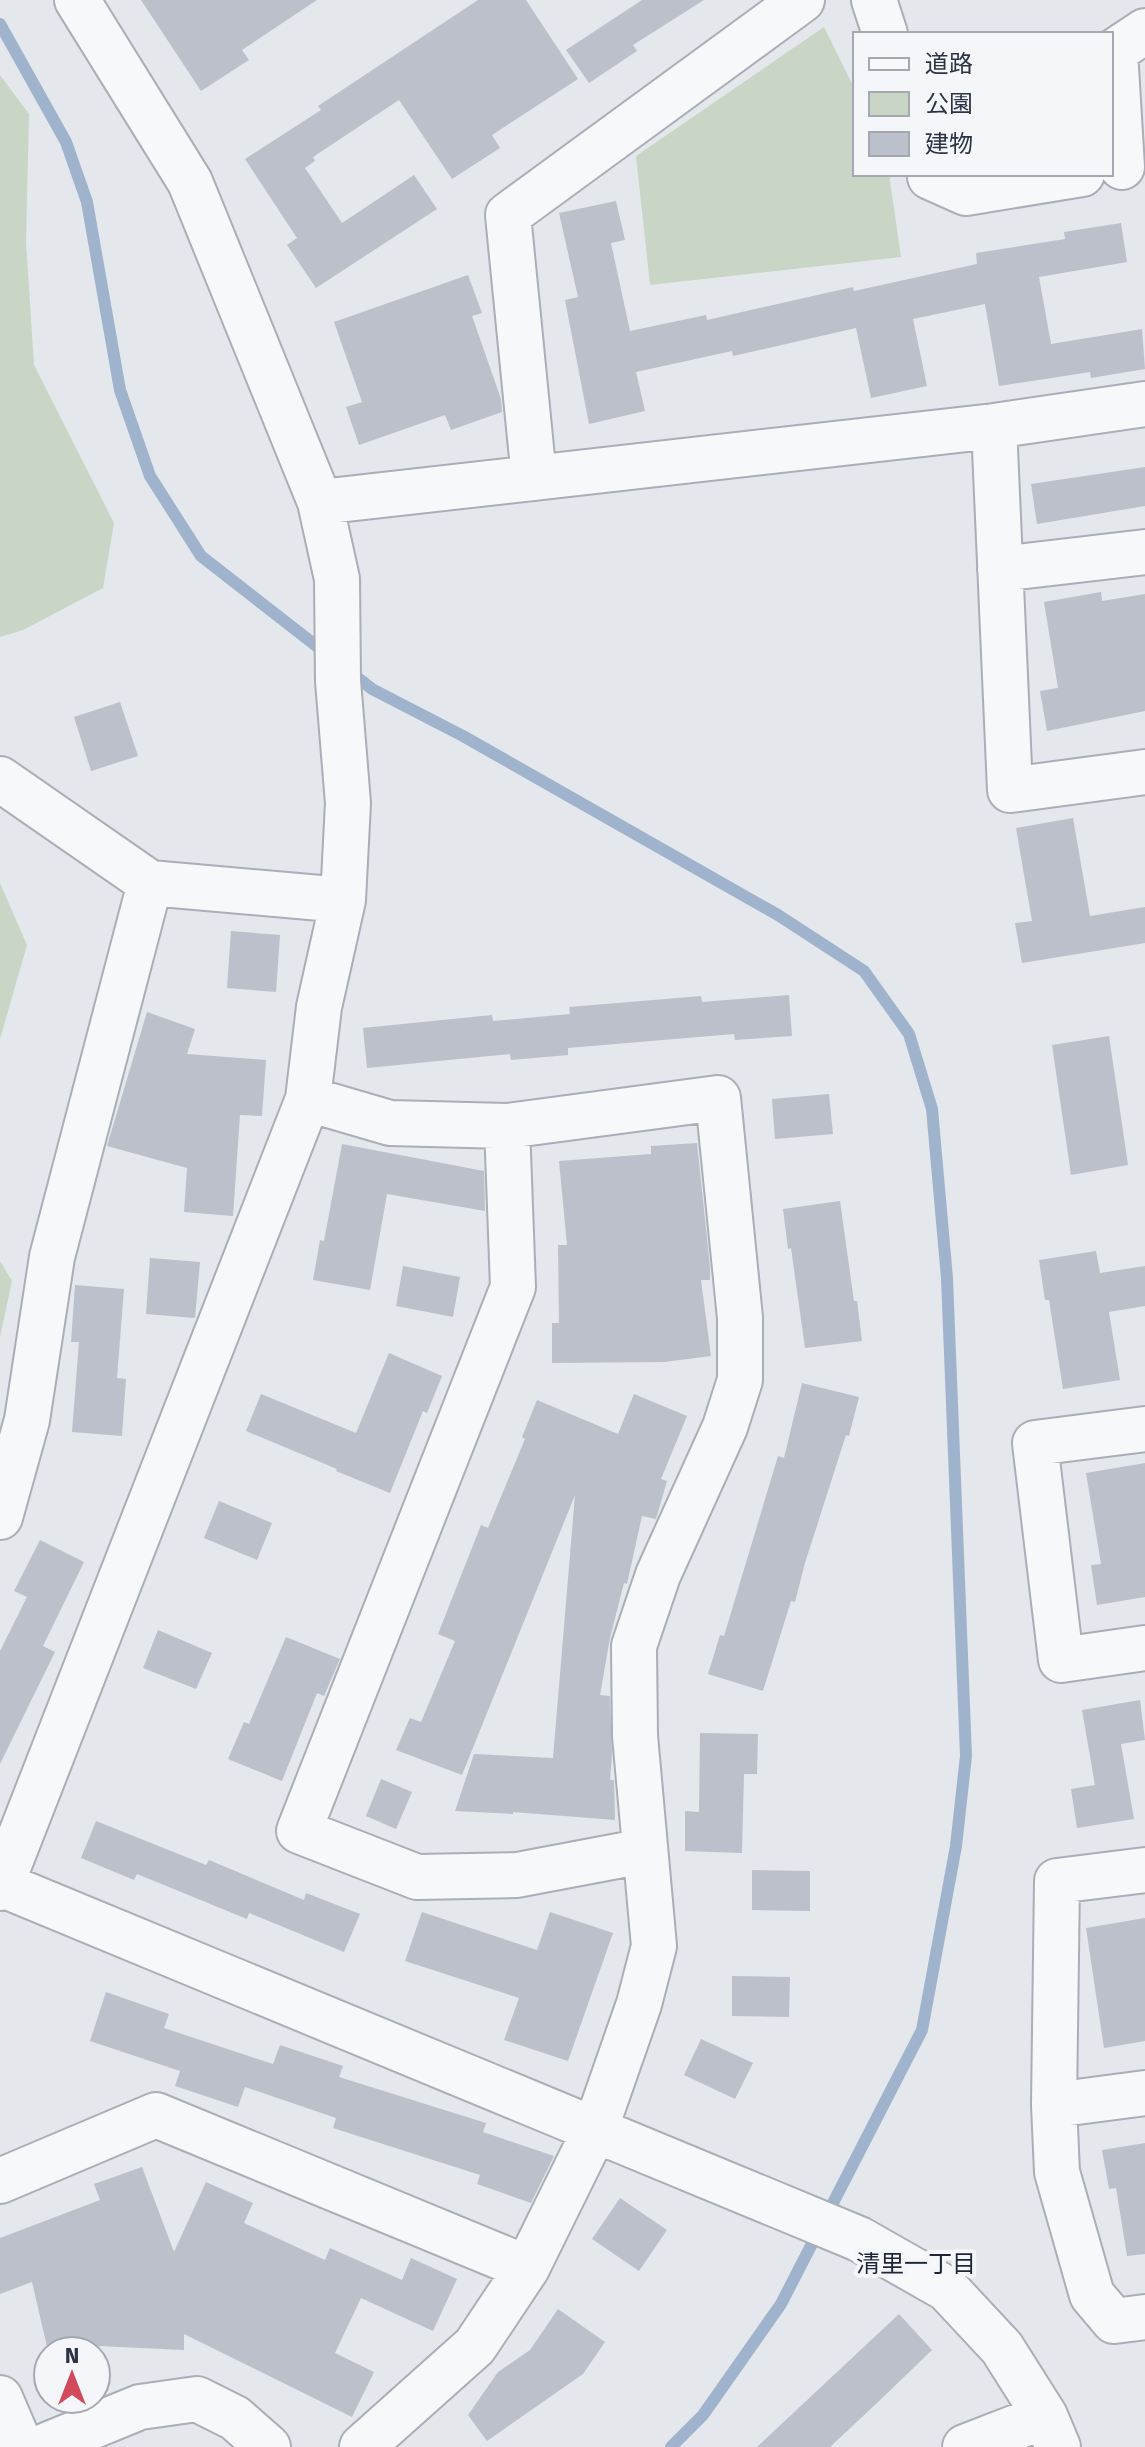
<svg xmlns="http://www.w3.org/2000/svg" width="1145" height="2447" font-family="'Fira Sans','Noto Sans JP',sans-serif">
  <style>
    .green { fill: #c9d6c5 }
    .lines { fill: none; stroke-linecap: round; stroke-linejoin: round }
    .stream { stroke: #9fb4cc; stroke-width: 12 }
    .building { fill: #bbc0ca }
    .minor-casing { stroke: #a9aeb7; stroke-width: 48 }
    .minor { stroke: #f7f8fa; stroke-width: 44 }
    .labels { text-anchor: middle; stroke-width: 8; stroke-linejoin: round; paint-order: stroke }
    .neighbourhood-label { font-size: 24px; fill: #1d2536; stroke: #f4f6f9 }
  </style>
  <rect width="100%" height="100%" fill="#e4e7ec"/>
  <path class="green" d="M824 27 855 90V174H889L901 257 650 285 636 156Z
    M0 75 29 114 26 242 34 365 114 523 103 588 23 630 0 637Z
    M0 883 27 945 0 1039Z
    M0 1261 12 1281 0 1337Z"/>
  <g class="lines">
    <path class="stream" d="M0 24 66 142 87 202 120 390 150 476 201 556 328 655
      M349 671 372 689 463 736 778 915 864 971 909 1034 932 1109 947 1278 966 1756 956 1846 922 2030 781 2304 703 2415 671 2447"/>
  </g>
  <path class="building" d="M141 0H317L242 50 249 60 201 91Z
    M478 0H526L578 79 492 135 500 148 452 179 399 100 313 157 315 161 305 168 342 223 414 175 437 209 316 288 287 245 297 238 245 159 321 110 318 106Z
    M642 0H704L633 45 637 51 589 83 566 50Z
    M616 201 625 240 611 243 630 331 706 315 707 320 853 287 854 291 977 264 976 253 1065 239 1064 232 1121 223 1127 262 1039 277 1051 344 1142 329 1145 369 1091 378 1090 372 999 386 985 304 913 319 927 386 871 398 856 328 733 356 732 351 636 372 645 411 589 424 565 300 578 297 559 213Z
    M468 275 482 313 472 316 501 399 502 412 451 430 445 415 359 445 346 407 362 402 334 322Z
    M1145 467V506L1037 524 1031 484Z
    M1101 592 1102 601 1145 594V711L1047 731 1040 691 1058 688 1044 602Z
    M120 702 138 756 91 771 74 717Z
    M1073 818 1090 916 1145 907V943L1022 963 1015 923 1032 921 1016 828Z
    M231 931 280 935 276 992 227 988Z
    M789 995 792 1036 735 1040 734 1034 568 1048V1055L511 1060 510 1054 367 1068 363 1028 492 1015 493 1021 570 1014 569 1007 701 996 702 1002Z
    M147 1012 195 1029 187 1054 266 1060 262 1116 240 1115 233 1216 184 1212 187 1168 107 1146Z
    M1109 1036 1128 1165 1071 1175 1052 1045Z
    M829 1094 833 1134 775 1139 772 1099Z
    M697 1143 710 1267V1280H701L711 1356 664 1362 552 1363V1323H559L558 1245H567L559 1161 651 1154V1146Z
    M342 1144 484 1171 485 1211 387 1194 370 1290 313 1280 320 1240 324 1241Z
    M840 1201 854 1301H857L862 1341 805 1348 791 1248 788 1249 783 1209Z
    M1096 1251 1100 1273 1145 1266V1306L1109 1312 1120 1380 1063 1389 1049 1300H1045L1039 1260Z
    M150 1258 200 1262 195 1318 146 1314Z
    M403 1266 460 1277 453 1317 396 1306Z
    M75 1285 124 1289 117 1378 126 1379 122 1436 72 1432 79 1342H71Z
    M389 1353 442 1376 427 1413 423 1411 390 1493 336 1471 337 1469 246 1431 261 1394 356 1433Z
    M802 1383 859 1397 849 1436 846 1435 805 1563 795 1602 791 1601 763 1691 708 1674 720 1635 724 1636 778 1456 784 1458Z
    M634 1394 687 1416 661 1479 667 1481 656 1519 642 1516 627 1584 624 1583 610 1638 600 1695 610 1696 612 1755 610 1780H614L615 1820 513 1812V1814L455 1811 474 1754 553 1758 575 1495 462 1775 396 1750 410 1718 421 1722 455 1641 438 1634 481 1525 488 1528 525 1439 522 1437 537 1400 618 1434Z
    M1145 1463V1597L1097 1605 1091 1565 1101 1564 1086 1473Z
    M219 1501 272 1523 257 1560 204 1538Z
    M40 1540 84 1562 43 1646 55 1652 0 1764V1651L27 1597 14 1591Z
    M158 1630 212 1653 196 1689 143 1668Z
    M286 1637 340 1659 324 1696 317 1693 282 1781 228 1759 244 1722 249 1724Z
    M1140 1700 1145 1740 1121 1744 1134 1819 1077 1828 1071 1789 1095 1785 1082 1710Z
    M700 1733 758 1734 757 1774H744L742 1853 685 1851V1811L699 1812Z
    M381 1779 412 1792 396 1829 366 1816Z
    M96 1821 206 1865 209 1860 304 1900 306 1893 360 1914 344 1952 249 1913 247 1919 137 1874 134 1880 81 1858Z
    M752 1870 810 1871V1911L752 1910Z
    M422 1912 537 1950 550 1912 613 1933 568 2061 504 2040 519 1998 405 1961Z
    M1145 1918V2041L1104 2048 1086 1928Z
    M732 1976 790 1977 789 2017 732 2016Z
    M106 1992 169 2014 164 2028 273 2064 280 2045 343 2066 339 2077 486 2123 483 2132 554 2156 531 2203 477 2184 480 2175 333 2128 336 2118 245 2087 238 2107 175 2086 180 2071 90 2041Z
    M701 2039 753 2063 735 2099 684 2075Z
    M1145 2143V2254L1127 2256 1116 2188 1109 2189 1102 2150Z
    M142 2167 174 2252 206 2182 253 2203 244 2223 325 2260 330 2248 402 2280 411 2258 457 2279 433 2331 361 2298 335 2353 374 2372 352 2417 184 2334V2350L98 2346 99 2351H48L32 2282 0 2294V2238L100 2200 94 2184Z
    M620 2198 667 2230 639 2271 592 2239Z
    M558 2309 605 2342 583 2374 487 2441 468 2415 498 2372 530 2350Z
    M899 2314 932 2350 877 2403 830 2447H757Z"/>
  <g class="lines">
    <g class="minor-casing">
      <path id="minor" d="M874 0 885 34
        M1122 167 1115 51 1145 31
        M930 174V177L966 193 1082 174
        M994 426 1010 790 1145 772
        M534 478 508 215 802 0
        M320 502 994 426 1145 404
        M1000 569 1145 552
        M0 779 150 883 343 900
        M308 1099 390 1123 507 1126 718 1098 740 1318V1380L725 1427 658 1575 634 1646 635 1736 654 1946 639 2004 595 2130 527 2268 475 2346 362 2447
        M507 1126 513 1287 299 1831 417 1877 517 1875 644 1851
        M1145 1429 1035 1443 1061 1660 1145 1648
        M0 1517 27 1420 52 1257 150 883
        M1145 1870 1057 1881 1054 2105 1057 2172 1092 2295 1114 2321 1145 2317
        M3 1885 859 2239 947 2289 1002 2348 1045 2416 1058 2447
        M0 1888 308 1099 319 1007 343 900 348 803 338 681 337 579 320 502 190 182 77 0
        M1054 2105 1145 2093
        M0 2181 156 2115 527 2268
        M0 2398 21 2447
        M42 2447 140 2407 197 2399 235 2418 268 2447
        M965 2447 1045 2416"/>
    </g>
    <use href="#minor" class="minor"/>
  </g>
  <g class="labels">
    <g class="neighbourhood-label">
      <text x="916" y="2272">清里一丁目</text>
    </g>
  </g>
  <rect x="853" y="32" width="260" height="144" fill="#f4f6f9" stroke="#a4a8b1" stroke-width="2"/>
  <rect x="869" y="58" width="40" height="12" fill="#f7f8fa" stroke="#a4a8b1" stroke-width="2"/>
  <text x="925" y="72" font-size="24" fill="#2b3445">道路</text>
  <rect x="869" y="92" width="40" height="24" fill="#c9d6c5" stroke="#a4a8b1" stroke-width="2"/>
  <text x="925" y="112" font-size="24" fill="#2b3445">公園</text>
  <rect x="869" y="132" width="40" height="24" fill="#bbc0ca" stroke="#a4a8b1" stroke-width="2"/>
  <text x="925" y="152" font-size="24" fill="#2b3445">建物</text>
  <g transform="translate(72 2375)"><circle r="38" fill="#f4f6f9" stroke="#a4a8b1" stroke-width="2"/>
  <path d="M0-6L14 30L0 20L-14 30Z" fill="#d1495b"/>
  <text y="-12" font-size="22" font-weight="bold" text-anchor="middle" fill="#2b3445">N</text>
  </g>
</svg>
